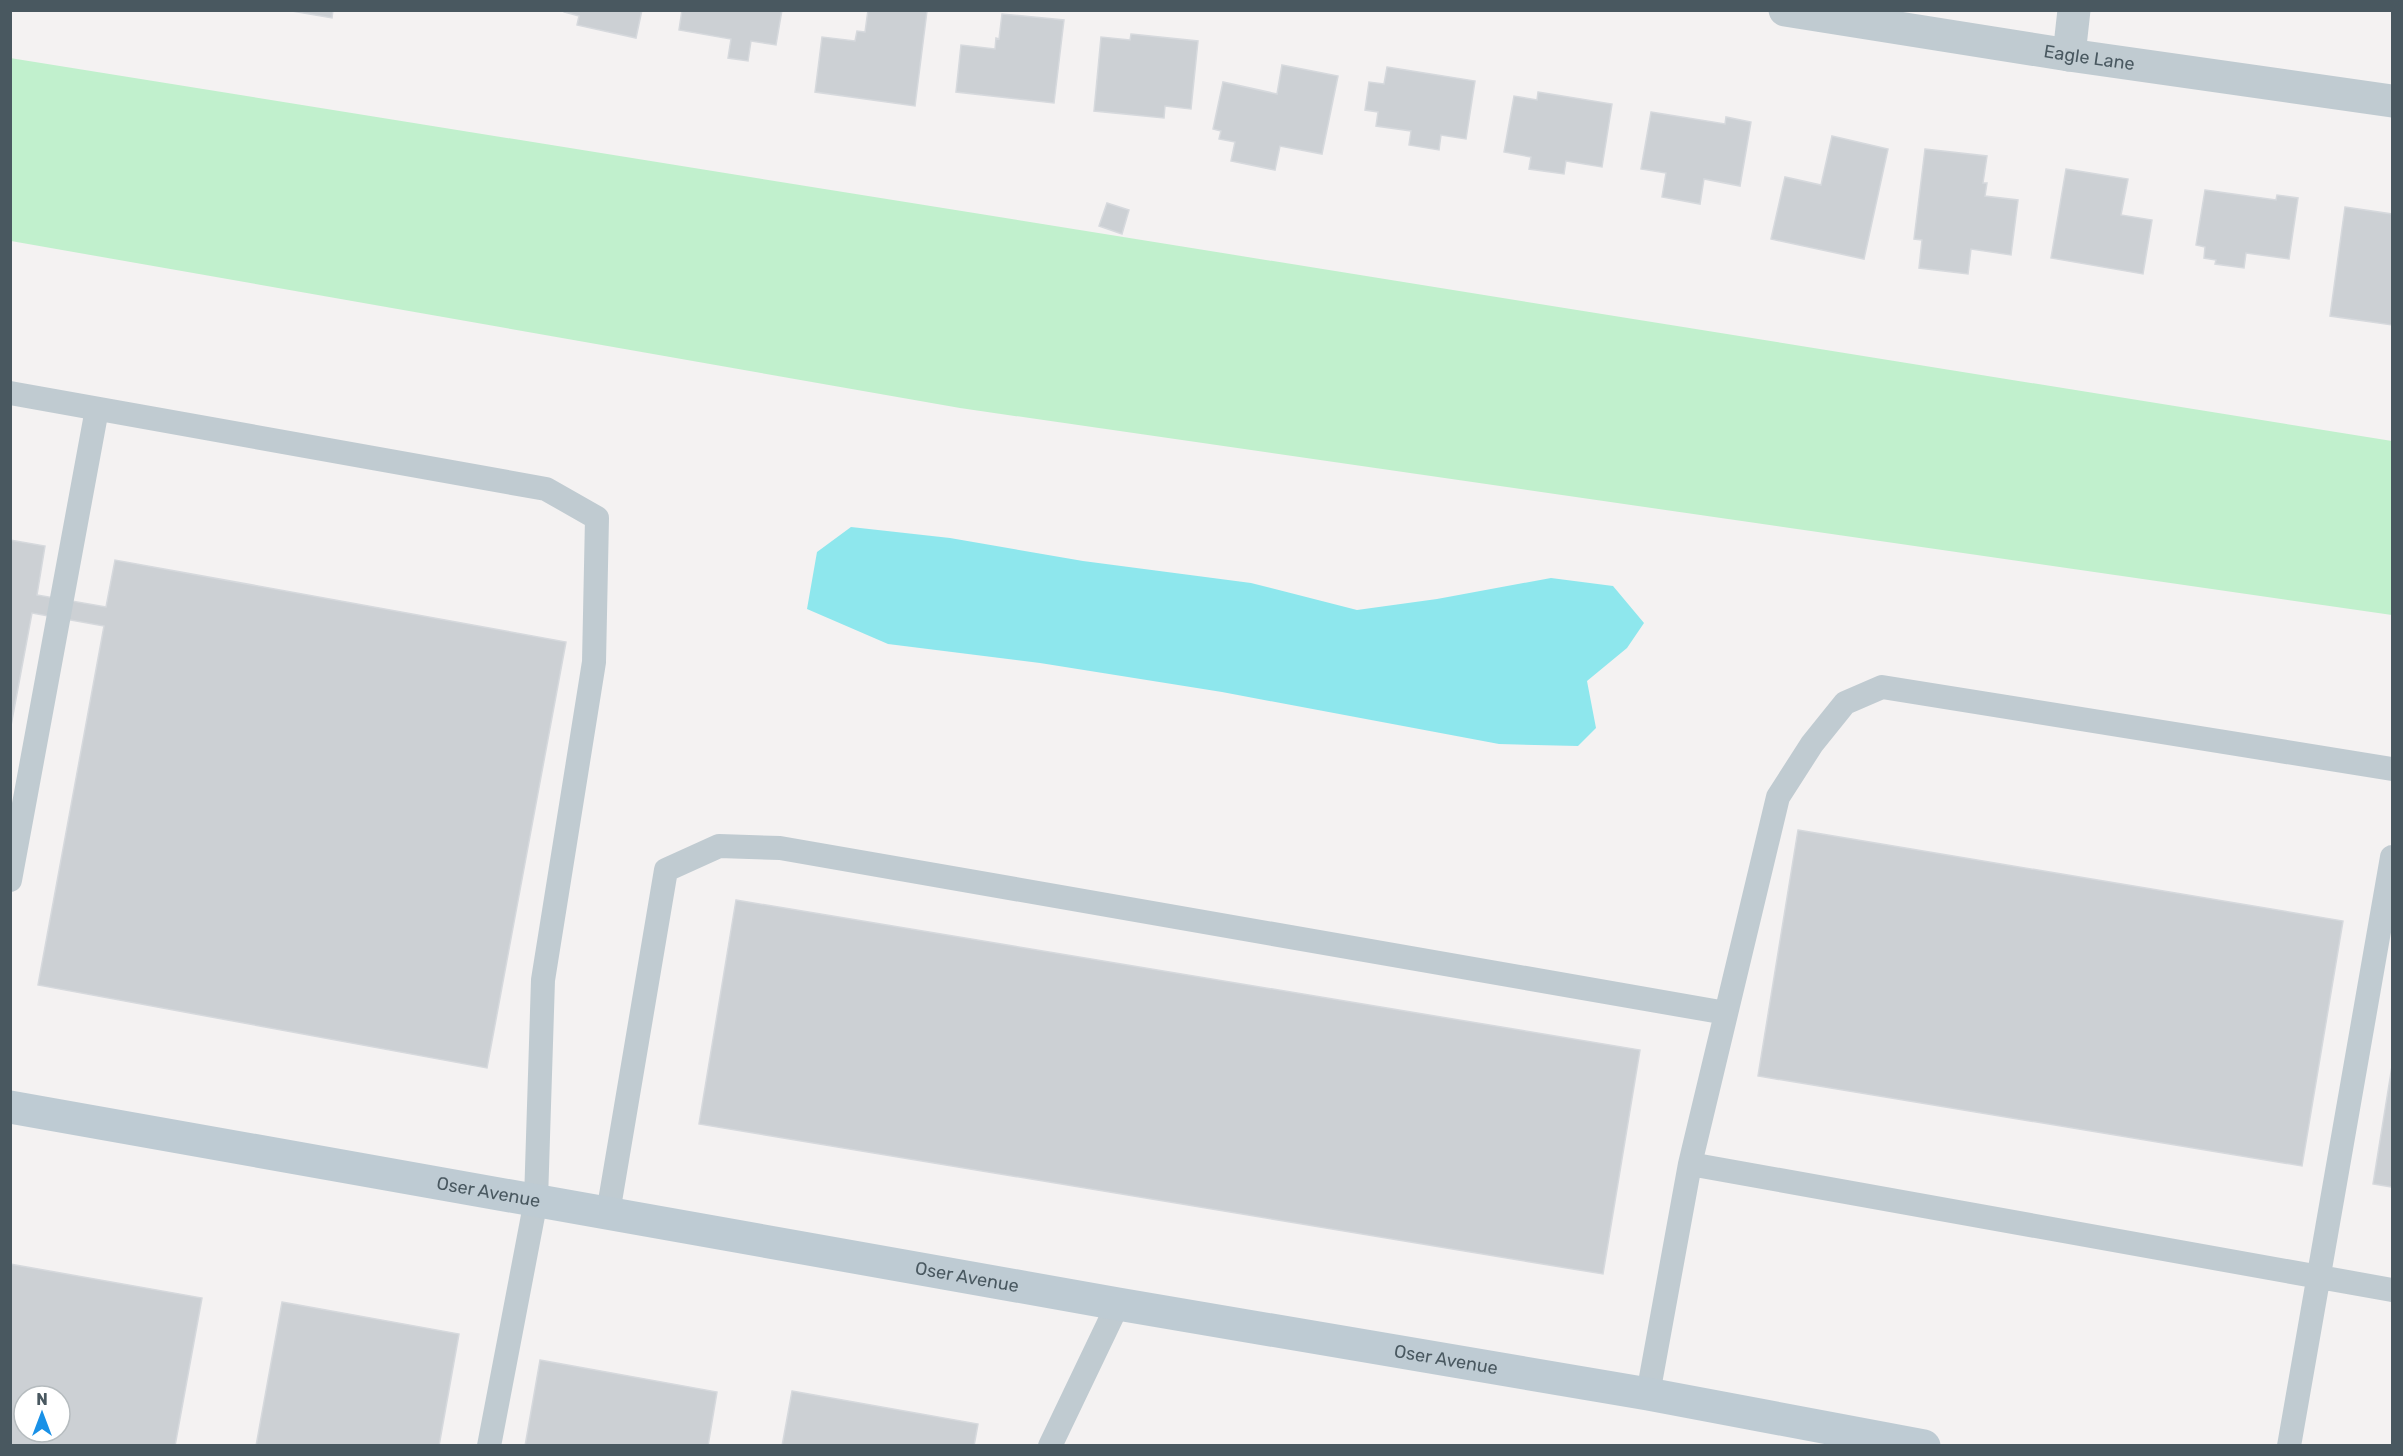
<svg xmlns="http://www.w3.org/2000/svg" width="2403" height="1456" font-family="Rubik,sans-serif">
  <style>
    .green { fill: #c1f0cd }
    .water { fill: #8ee7ed }
    .building { fill: #ccd0d4; stroke: #d6d9dd; stroke-width: 1.5; fill-rule: evenodd }
    .lines { fill: none; stroke-linecap: round; stroke-linejoin: round }
    .lane { stroke: #c0cbd1; stroke-width: 24 }
    .street { stroke: #c0cbd1; stroke-width: 33 }
    .secondary { stroke: #becbd3; stroke-width: 33 }
    .labels { text-anchor: middle; stroke-width: 4.5; stroke-linejoin: round; paint-order: stroke }
    .street-label { font-size: 18px; fill: #495860; stroke: #fff }
  </style>
  <rect width="100%" height="100%" fill="#f4f2f2"/>
  <path class="green" d="M10 58 2392 441V615L960 408 11 241Z"/>
  <path class="water" d="M851 527 950 538 1083 561 1251 583 1357 610 1437 599 1551 578 1613 586 1644 623 1627 648 1587 681 1596 728 1578 746 1499 744 1222 692 1040 663 888 644 807 609 817 552Z"/>
  <path class="building" d="M286 10H333L332 18Z
    M564 10H642L636 38 577 25 579 16 564 12Z
    M682 10H782L776 45 751 41 748 61 728 58 731 39 679 30Z
    M868 10 927 11 915 106 815 92 822 37 855 41 857 31 865 32Z
    M1002 14 1064 20 1054 103 956 92 961 45 995 49 996 38 999 39Z
    M1131 34 1198 41 1191 109 1165 106 1164 118 1094 111 1101 37 1130 40Z
    M1282 65 1338 76 1322 154 1280 146 1275 170 1231 161 1235 142 1219 139 1221 131 1213 129 1223 82 1277 94Z
    M1387 67 1475 81 1466 139 1441 135 1439 150 1409 145 1411 131 1376 126 1378 112 1365 110 1369 82 1384 84Z
    M1538 92 1612 104 1602 167 1566 161 1564 174 1529 169 1531 157 1504 152 1514 96 1537 100Z
    M1651 112 1725 124 1726 117 1751 122 1740 186 1704 179 1700 204 1662 197 1666 173 1641 169Z
    M1832 136 1888 149 1864 259 1771 239 1785 177 1821 185Z
    M1925 149 1987 156 1983 183H1987L1985 196 2018 200 2011 255 1971 249 1968 274 1919 268 1922 240 1914 239Z
    M2066 169 2128 179 2121 215 2152 220 2143 274 2051 258Z
    M2205 190 2276 200 2277 195 2298 198 2289 259 2246 253 2244 268 2215 264 2216 260 2204 258 2205 247 2196 245Z
    M1107 203 1129 210 1122 234 1099 226Z
    M2345 207 2392 214V325L2330 316Z
    M10 540 45 546 37 595 106 607 115 560 566 642 487 1068 38 985 104 626 32 613 10 731Z
    M1798 830 2343 921 2302 1166 1758 1076Z
    M736 900 1640 1050 1603 1274 699 1124Z
    M2392 1066V1187L2373 1184Z
    M10 1264 202 1298 175 1446H10ZM24 1396H60V1432H24Z
    M282 1302 459 1334 439 1446H256Z
    M540 1360 717 1392 708 1446H525Z
    M792 1391 978 1424 974 1446H782Z"/>
  <g class="lines">
    <path class="lane" d="M10 393 546 489 597 518 594 662 543 980 536 1200 489 1446
      M10 880 97 409
      M1690 1164 2392 1290
      M608 1213 666 870 719 846 780 848 1726 1013
      M1648 1394 1690 1164 1778 797 1812 744 1845 703 1882 687 2392 769
      M1050 1446 1118 1304
      M2289 1446 2392 857"/>
    <g class="street">
      <path id="s1" d="M1785 10 2069 55 2392 101"/>
      <path d="M2069 55 2074 10"/>
    </g>
    <path class="secondary" id="s2" d="M10 1107 1118 1304 1648 1394 1924 1446"/>
  </g>
  <g class="labels">
    <g class="street-label">
      <text dy="6" stroke="none"><textPath href="#s1" startOffset="308">Eagle Lane</textPath></text>
      <text dy="6" stroke="none"><textPath href="#s2" startOffset="486">Oser Avenue</textPath></text>
      <text dy="6" stroke="none"><textPath href="#s2" startOffset="972">Oser Avenue</textPath></text>
      <text dy="6" stroke="none"><textPath href="#s2" startOffset="1458">Oser Avenue</textPath></text>
    </g>
  </g>
  <rect width="2403" height="1456" fill="none" stroke="#495860" stroke-width="24"/>
  <g transform="translate(42 1414)"><circle r="28" fill="#ffffff" stroke="#b6bcbf" stroke-width="1.5"/>
  <path d="M0-4.5L10 22L0 15L-10 22Z" fill="#1991e7"/>
  <text y="-9" font-size="16" font-weight="bold" text-anchor="middle" fill="#495860">N</text>
  </g>
</svg>
